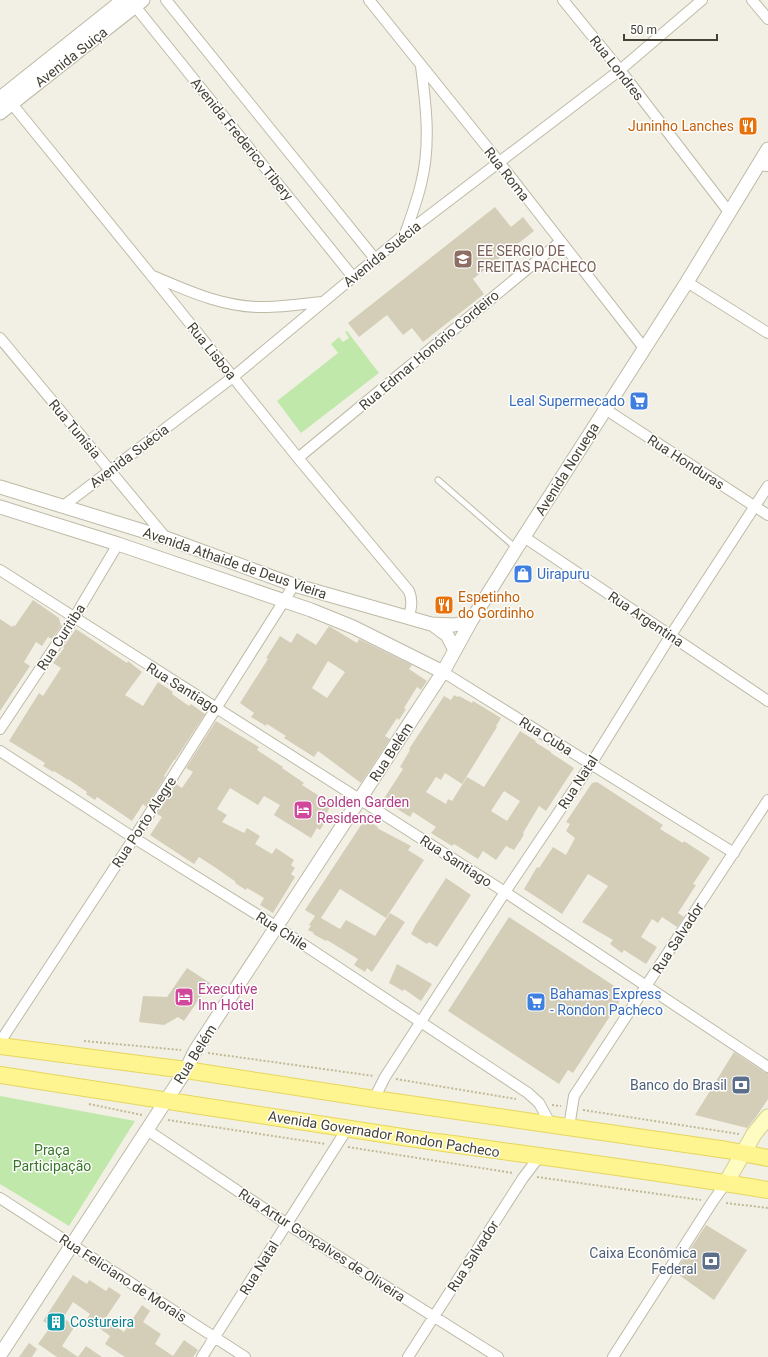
<svg xmlns="http://www.w3.org/2000/svg" width="768" height="1357" font-family="Roboto,sans-serif">
  <style>
    .green { fill: #c1e8ab }
    .building { fill: #d4ceb9; fill-rule: evenodd }
    .lines { fill: none; stroke-linecap: round; stroke-linejoin: round }
    .service-casing { stroke: #bebaa6; stroke-width: 7 }
    .minor-casing { stroke: #bebaa6; stroke-width: 12 }
    .tertiary-casing { stroke: #bebaa6; stroke-width: 15 }
    .secondary-casing { stroke: #d3cf92; stroke-width: 17 }
    .primary-casing { stroke: #e5d65f; stroke-width: 18 }
    .path { stroke: #c0b997; stroke-width: 2; stroke-dasharray: 2 2; stroke-linecap: butt }
    .service { stroke: #fff; stroke-width: 5 }
    .minor { stroke: #fff; stroke-width: 10 }
    .tertiary { stroke: #fff; stroke-width: 13 }
    .secondary { stroke: #fffcc1; stroke-width: 15 }
    .primary { stroke: #fff590; stroke-width: 16 }
    .labels { text-anchor: middle; stroke-width: 3; stroke-linejoin: round; paint-order: stroke }
    .street-label { font-size: 14px; fill: #444134; stroke: #fff }
    .food-label { font-size: 14px; fill: #c56008; stroke: #fff; text-anchor: end }
    .education-label { font-size: 14px; fill: #785e54; stroke: #fff; text-anchor: start }
    .shop-label { font-size: 14px; fill: #366cbe; stroke: #fff; text-anchor: start }
    .hotel-label { font-size: 14px; fill: #b23c85; stroke: #fff; text-anchor: start }
    .service-label { font-size: 14px; fill: #4e5e75; stroke: #fff; text-anchor: end }
    .park-label { font-size: 14px; fill: #367627; stroke: #fff }
    .culture-label { font-size: 14px; fill: #0d838f; stroke: #fff; text-anchor: start }
  </style>
  <rect width="100%" height="100%" fill="#f2f0e4"/>
  <path class="green" d="M347 331 379 373 301 433 277 401 338 353 331 344 339 337 343 342 349 338 345 332Z
    M0 1096 135 1121 69 1226 0 1184Z"/>
  <path class="building" d="M495 207 511 227 523 217 534 231 473 279 484 294 423 342 412 328 403 335 387 315 359 337 348 323Z
    M33 600 59 618 61 626 52 639 48 637 42 646 36 642 24 662 30 666 0 711V619L12 627 13 625 15 626Z
    M329 626 357 643 359 639 412 665 409 669 427 681 421 690 417 687 404 708 406 709 399 720 397 718 385 736 390 739 361 783 318 751 314 757 284 738 286 736 267 724 266 726 251 717 254 713 240 703 268 659 266 658 280 636 291 643 297 633 316 645ZM328 661 345 672 327 698 312 688Z
    M76 629 127 663 128 661 142 672 125 695 143 706 158 682 173 692 172 694 189 706 191 704 205 714 175 760H174L164 776 165 777 146 807 143 804 132 821 97 797 95 800 86 794 87 792 68 779V780L54 771 53 772 43 766 45 763 9 741 39 693 43 696 61 668 53 663 64 648 63 647Z
    M454 695 458 697 459 696 472 703 473 701 501 718 496 726 497 727 462 784 445 773 441 780 436 777 426 792 446 804 448 799 452 801 467 777 484 787 520 731 536 741 535 742 551 752V753L574 768 546 811 539 806 523 833 524 834 522 838 514 850 506 846 496 860 483 851 478 859 454 844 452 846 431 833 436 827 413 812 410 817 383 800 403 769 400 767 410 750 409 749 444 696 451 700ZM504 791 520 801 507 821 491 811Z
    M216 721 259 747 257 750 283 767 282 768 304 783 302 785 332 804 326 814 329 816 320 830 317 828 311 838 274 815 280 805 264 796 258 805 230 788 217 809 227 815 222 822 244 833 247 828 260 836 255 844 272 854 276 848 294 860 291 865 295 868 291 874 295 877 273 913 260 905 264 898 247 888 246 890 235 883 236 882 216 868 199 857 194 864 150 835 162 817 157 814 176 784 182 788 193 772 186 768Z
    M597 782 663 825 660 829 683 843 684 841 710 858 693 884 696 885 678 913 684 917 677 927 662 917 658 923 652 919 641 937 657 947 646 964 624 950 622 953 610 944 613 940 582 922 608 886 588 874 562 914 524 889 537 867 539 868 553 847 566 855 575 838 566 831 570 824 566 822 592 783Z
    M365 819 378 827 377 828 411 846 408 850 424 860 386 918 340 889 321 918 340 929 346 920 375 936 390 913 405 922 372 972 367 968 365 972 354 965 358 959 327 940 326 941 313 934 314 933 308 930 311 926 309 925 315 916 305 910Z
    M446 878 471 895 437 947 429 942 427 944 411 934 415 926Z
    M509 917 625 993 573 1073 568 1070 559 1084 448 1011Z
    M397 964 432 984 421 1001 404 989 403 991 389 983Z
    M187 968 210 983 184 1021 178 1017 164 1025 139 1022 143 996 167 997Z
    M734 1052 764 1072 768 1073V1099L756 1117 747 1128 695 1115Z
    M706 1225 747 1250 714 1300 675 1272Z
    M73 1275 87 1284 89 1280 106 1291 109 1287 121 1295 105 1319 124 1332 142 1305 150 1311 143 1322 161 1334 155 1344 173 1356 184 1340 198 1350 193 1357H125L105 1344 110 1336 87 1319 90 1314 73 1302 63 1318 75 1326 62 1346 78 1357H57L38 1344 51 1326 43 1321Z
    M29 1343 37 1349 32 1357H19Z
    M86 1346 102 1357H78Z"/>
  <g class="lines">
    <g class="service-casing">
      <path id="service" d="M438 480 516 548"/>
    </g>
    <g class="minor-casing">
      <path id="minor" d="M130 0 353 277
        M166 0 376 260
        M369 0 499 162 644 348
        M563 0 620 70 729 212
        M752 0 768 19
        M8 99 151 275 298 458 409 591C413 601 411 608 409 617
        M758 165 768 166
        M405 234C411 217 417 201 421 184 431 145 426 105 421 66
        M153 276C188 291 225 308 264 307 283 307 303 304 322 302
        M687 282 768 333
        M0 338 166 538
        M605 409 768 515
        M298 458 560 242
        M62 507 233 377 405 234 620 70 702 0
        M524 537 768 701
        M0 570 505 892 768 1067
        M443 672 734 853
        M0 729 74 618 118 544
        M0 751 134 838 277 927 528 1093 539 1103 551 1125
        M0 1042 134 838 294 585
        M374 1099 385 1077 505 892 591 764 671 635 768 486
        M569 1127 574 1096 768 800
        M147 1130 287 1224 498 1357
        M0 1198 245 1357
        M202 1357 347 1129
        M408 1357 523 1178 539 1157
        M613 1357 713 1201 726 1183"/>
    </g>
    <g class="tertiary-casing">
      <path id="tertiary" d="M0 98 123 0
        M0 113 143 0
        M0 487 166 538 294 585 431 624 454 625 471 621
        M0 507 118 544 311 610 353 627 443 672
        M432 624 447 635 455 650
        M0 1355 186 1070 195 1051 443 672 471 621 516 549 687 282 768 149"/>
    </g>
    <g class="secondary-casing">
      <path id="secondary" d="M726 1183 754 1134 768 1117"/>
    </g>
    <g class="primary-casing">
      <path id="primary" d="M0 1046 186 1070 374 1099 727 1150 768 1158
        M0 1075C137 1095 272 1118 409 1138 529 1155 649 1170 768 1190"/>
    </g>
    <path class="path" d="M84 1041 181 1050
      M208 1053 374 1076
      M396 1079 516 1099
      M89 1104 142 1115
      M552 1105 561 1106
      M583 1110 739 1134
      M168 1120 326 1144
      M348 1147 513 1173
      M537 1177 701 1200
      M726 1203 768 1208"/>
    <use href="#service" class="service"/>
    <use href="#minor" class="minor"/>
    <use href="#tertiary" class="tertiary"/>
    <use href="#secondary" class="secondary"/>
    <use href="#primary" class="primary"/>
  </g>
  <defs>
    <g id="restaurant-square" transform="scale(1)"><rect x="-9" y="-9" width="18" height="18" rx="4" fill="#e8710a" stroke="#fff"/><path d="M-5-6h1v4h1v-4h1v4h1v-4h1v5L-1.5 .5V6h-2V.5L-5-1ZM5-6V6H3V1.5H1.5Q1.5-4 5-6Z" fill="#fff"/></g>
    <g id="school-square" transform="scale(1)"><rect x="-9" y="-9" width="18" height="18" rx="4" fill="#8d6e63" stroke="#fff"/><path d="M0-5L7-2L0 1L-7-2ZM-4 1L0 2.5L4 1V4Q0 6-4 4Z" fill="#fff"/></g>
    <g id="supermarket-square" transform="scale(1)"><rect x="-9" y="-9" width="18" height="18" rx="4" fill="#3f7fe0" stroke="#fff"/><path d="M-6-5.5h2.5l.6 2H6L4.5 2H-2.5L-4.4-4H-6ZM-1.5 3.2a1.3 1.3 0 1 0 .1 0ZM3 3.2a1.3 1.3 0 1 0 .1 0Z" fill="#fff"/></g>
    <g id="shop-square" transform="scale(1)"><rect x="-9" y="-9" width="18" height="18" rx="4" fill="#3f7fe0" stroke="#fff"/><path d="M-5-2.5h2.3a2.7 3.5 0 0 1 5.4 0H5L5.5 6h-11ZM-1.5-2.5h3a1.5 2.3 0 0 0-3 0Z" fill="#fff"/></g>
    <g id="hotel-square" transform="scale(1)"><rect x="-9" y="-9" width="18" height="18" rx="4" fill="#d1479c" stroke="#fff"/><path d="M-6-4.5h1.5V1H6V5H4.5V3h-9V5H-6ZM-4 0a1.8 1.8 0 1 1 3.6 0ZM.5 0V-2.5h3Q6-2.5 6 0Z" fill="#fff"/></g>
    <g id="bank-square" transform="scale(1)"><rect x="-9" y="-9" width="18" height="18" rx="4" fill="#5c6f8a" stroke="#fff"/><path d="M-6-4H6V4H-6ZM0-2.3a2.3 2.3 0 1 0 0 4.6a2.3 2.3 0 1 0 0-4.6Z" fill="#fff"/></g>
    <g id="building-square" transform="scale(1)"><rect x="-9" y="-9" width="18" height="18" rx="4" fill="#0f9aa8" stroke="#fff"/><path d="M-4-6H4V6H1V3H-1V6H-4ZM-2.5-4.3h1.7v1.8h-1.7ZM.8-4.3h1.7v1.8H.8ZM-2.5-1h1.7V.8h-1.7ZM.8-1h1.7V.8H.8Z" fill="#fff"/></g>
  </defs>
  <g fill-rule="evenodd">
    <use href="#restaurant-square" x="748" y="126"/>
    <use href="#school-square" x="463" y="259"/>
    <use href="#supermarket-square" x="639" y="401"/>
    <use href="#shop-square" x="523" y="574"/>
    <use href="#restaurant-square" x="444" y="605"/>
    <use href="#hotel-square" x="303" y="810"/>
    <use href="#hotel-square" x="184" y="997"/>
    <use href="#supermarket-square" x="536" y="1002"/>
    <use href="#bank-square" x="741" y="1085"/>
    <use href="#bank-square" x="711" y="1261"/>
    <use href="#building-square" x="56" y="1322"/>
  </g>
  <g class="labels">
    <g class="street-label">
      <text transform="translate(71 57) rotate(-38)" y="5">Avenida Suiça</text>
      <text transform="translate(617 68) rotate(52)" y="5">Rua Londres</text>
      <text transform="translate(242 139) rotate(51)" y="5">Avenida Frederico Tibery</text>
      <text transform="translate(507 174) rotate(52)" y="5">Rua Roma</text>
      <text transform="translate(382 254) rotate(-39)" y="5">Avenida Suécia</text>
      <text transform="translate(429 350) rotate(-40)" y="5">Rua Edmar Honório Cordeiro</text>
      <text transform="translate(212 351) rotate(51)" y="5">Rua Lisboa</text>
      <text transform="translate(75 429) rotate(50)" y="5">Rua Tunísia</text>
      <text transform="translate(129 456) rotate(-37)" y="5">Avenida Suécia</text>
      <text transform="translate(686 462) rotate(33)" y="5">Rua Honduras</text>
      <text transform="translate(567 469) rotate(-58)" y="5">Avenida Noruega</text>
      <text transform="translate(235 563) rotate(19)" y="5">Avenida Athaide de Deus Vieira</text>
      <text transform="translate(646 619) rotate(34)" y="5">Rua Argentina</text>
      <text transform="translate(61 637) rotate(-57)" y="5">Rua Curitiba</text>
      <text transform="translate(183 688) rotate(32)" y="5">Rua Santiago</text>
      <text transform="translate(546 736) rotate(32)" y="5">Rua Cuba</text>
      <text transform="translate(391 752) rotate(-57)" y="5">Rua Belém</text>
      <text transform="translate(578 782) rotate(-57)" y="5">Rua Natal</text>
      <text transform="translate(144 822) rotate(-57)" y="5">Rua Porto Alegre</text>
      <text transform="translate(456 861) rotate(33)" y="5">Rua Santiago</text>
      <text transform="translate(282 931) rotate(33)" y="5">Rua Chile</text>
      <text transform="translate(678 938) rotate(-57)" y="5">Rua Salvador</text>
      <text transform="translate(195 1054) rotate(-58)" y="5">Rua Belém</text>
      <text transform="translate(384 1134) rotate(9)" y="5">Avenida Governador Rondon Pacheco</text>
      <text transform="translate(322 1245) rotate(33)" y="5">Rua Artur Gonçalves de Oliveira</text>
      <text transform="translate(473 1256) rotate(-57)" y="5">Rua Salvador</text>
      <text transform="translate(259 1268) rotate(-58)" y="5">Rua Natal</text>
      <text transform="translate(123 1278) rotate(33)" y="5">Rua Feliciano de Morais</text>
    </g>
    <g class="food-label">
      <text x="734" y="131">Juninho Lanches</text>
      <text x="458" y="602" text-anchor="start">Espetinho<tspan x="458" dy="16">do Gordinho</tspan></text>
    </g>
    <g class="education-label">
      <text x="477" y="256">EE SERGIO DE<tspan x="477" dy="16">FREITAS PACHECO</tspan></text>
    </g>
    <g class="shop-label">
      <text x="625" y="406" text-anchor="end">Leal Supermecado</text>
      <text x="537" y="579">Uirapuru</text>
      <text x="550" y="999">Bahamas Express<tspan x="550" dy="16">- Rondon Pacheco</tspan></text>
    </g>
    <g class="hotel-label">
      <text x="317" y="807">Golden Garden<tspan x="317" dy="16">Residence</tspan></text>
      <text x="198" y="994">Executive<tspan x="198" dy="16">Inn Hotel</tspan></text>
    </g>
    <g class="service-label">
      <text x="727" y="1090">Banco do Brasil</text>
      <text x="697" y="1258">Caixa Econômica<tspan x="697" dy="16">Federal</tspan></text>
    </g>
    <g class="park-label">
      <text x="52" y="1155">Praça<tspan x="52" dy="16">Participação</tspan></text>
    </g>
    <g class="culture-label">
      <text x="70" y="1327">Costureira</text>
    </g>
  </g>
  <path d="M624 34v6h93v-6" fill="none" stroke="#444134" stroke-width="2"/>
  <text x="630" y="34" font-size="12" fill="#444134" stroke="#ffffff" stroke-width="3" paint-order="stroke">50 m</text>
</svg>
